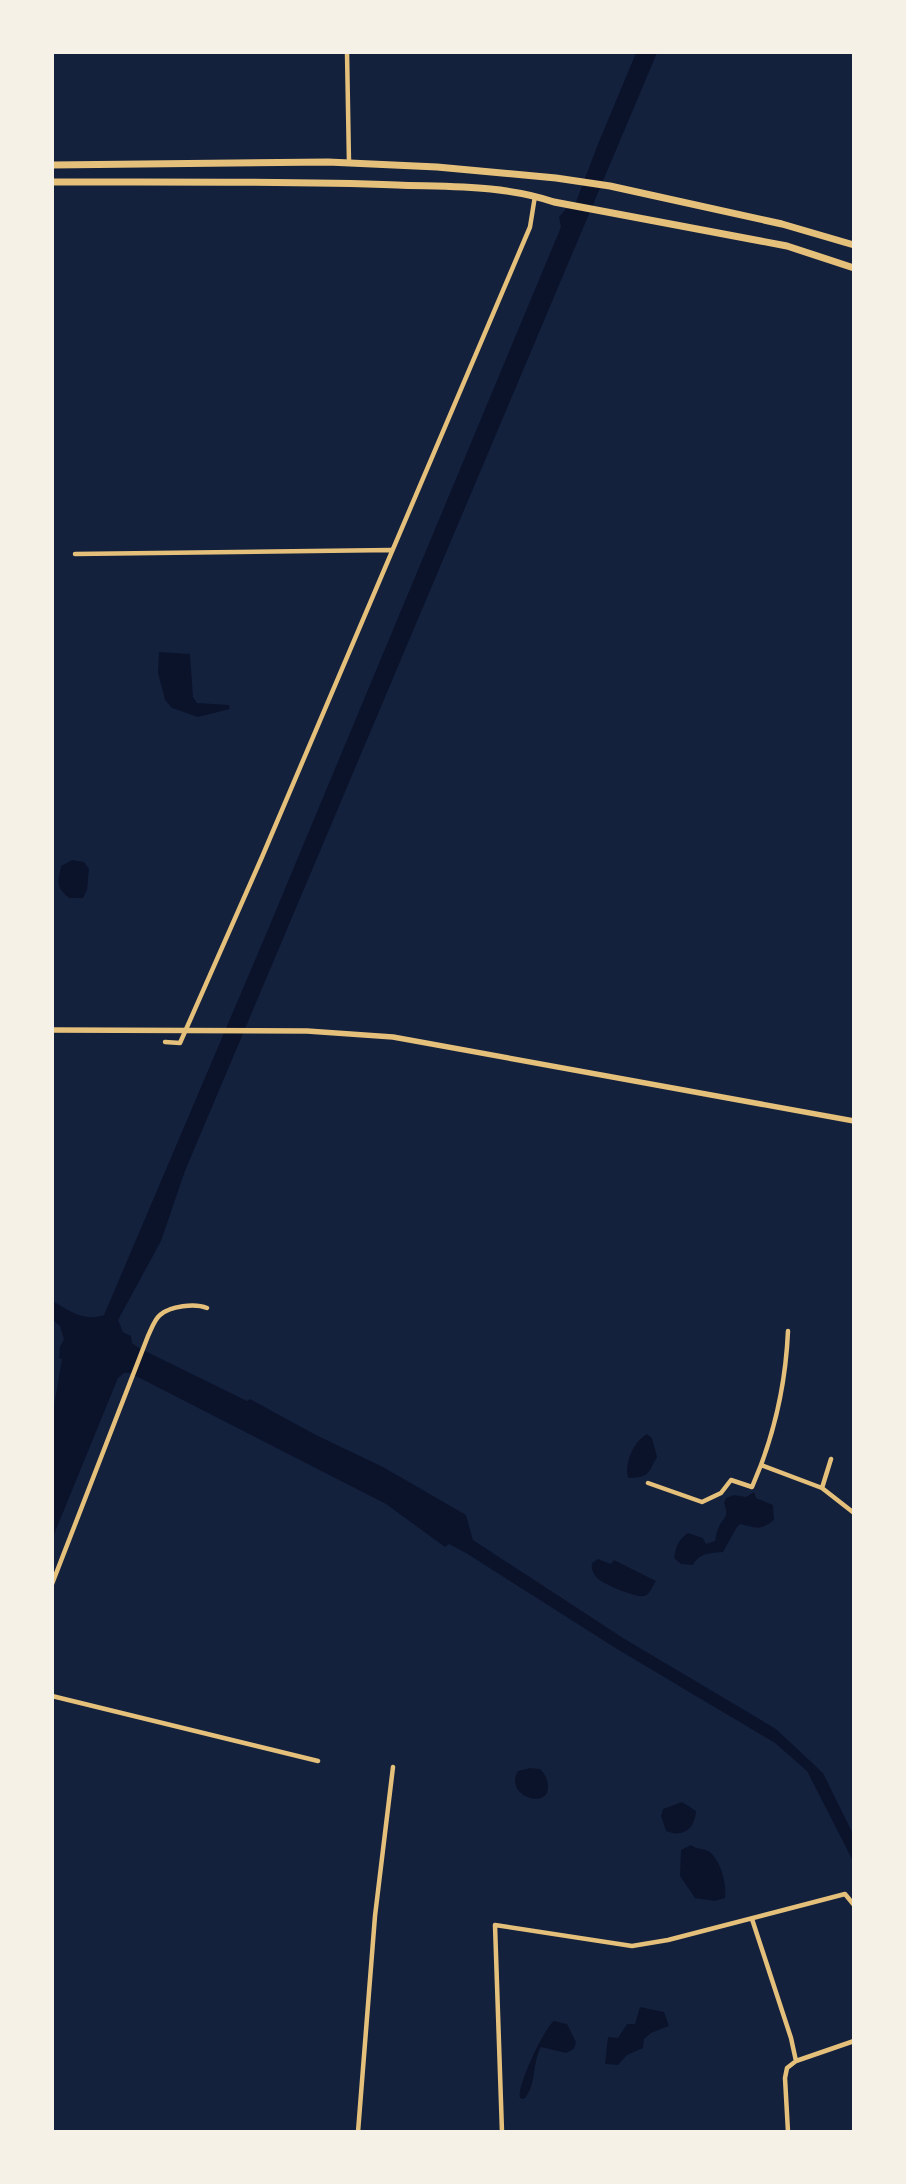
<svg xmlns="http://www.w3.org/2000/svg" width="906" height="2184" font-family="'DejaVu Sans',sans-serif">
  <style>
    .water { fill: #0b132b }
    .lines { fill: none; stroke-linecap: round; stroke-linejoin: round }
    .minor { stroke: #e5c07b; stroke-width: 4.5 }
    .tertiary { stroke: #e5c07b; stroke-width: 5.5 }
    .primary { stroke: #e5c07b; stroke-width: 7 }
  </style>
  <rect width="100%" height="100%" fill="#14213d"/>
  <path class="water" d="M636 53H657L185 1171 161 1241 118 1320 123 1332 131 1336 132 1343 139 1348 247 1401 250 1399 316 1435 383 1467 466 1515 473 1540 623 1638 776 1729 823 1773 853 1834V1861L807 1771 775 1743 617 1649 466 1553 449 1544 445 1547 386 1504 130 1373H124L118 1378 53 1537V1411L62 1359 59 1358 60 1347 64 1339 60 1326 53 1320V1301C69 1311 85 1322 104 1315L264 939 561 227 559 217 566 209 574 207 598 144Z
    M159 652 190 654 193 697 197 703 229 705 230 709 198 717 172 708 165 700 163 692 158 673Z
    M72 860 84 862 89 869 87 890 83 898H69C55 886 58 883 61 866Z
    M647 1434 652 1438 657 1457C648 1474 648 1478 628 1478 624 1463 634 1441 647 1434Z
    M754 1492 756 1498 773 1505 774 1520C760 1531 757 1528 740 1524L737 1527 723 1552C711 1553 699 1553 693 1565L681 1564 674 1558C676 1546 678 1540 688 1533L703 1538 706 1544 715 1541C716 1537 716 1533 718 1529 723 1516 730 1519 724 1503L726 1498 734 1495 746 1497Z
    M598 1559 611 1564 614 1560 656 1581C653 1585 650 1595 644 1596 636 1598 602 1584 596 1577 593 1574 591 1567 592 1563Z
    M530 1768 540 1769C545 1774 548 1780 548 1787 548 1811 503 1795 518 1771Z
    M682 1802 696 1811C695 1829 683 1838 666 1831L661 1816 663 1809Z
    M691 1845C697 1850 705 1848 710 1852 721 1862 727 1884 725 1898L715 1901 695 1898 680 1876 681 1850Z
    M640 2007 664 2012 669 2026 651 2033 644 2039 643 2048 627 2055 618 2065 605 2064 608 2037 618 2038 627 2024H635Z
    M554 2021 567 2024 576 2042 574 2049 566 2053 541 2047C532 2062 537 2085 524 2099L520 2098C516 2088 544 2028 554 2021Z"/>
  <g class="lines">
    <path class="minor" d="M347 52 349 163
      M75 554 391 550
      M165 1042 180 1043 262 857 530 227 535 196
      M761 1465C777 1422 786 1377 788 1331
      M648 1483 702 1502 721 1493 731 1480 752 1487 761 1465 822 1488 854 1513
      M822 1488 831 1459
      M52 1584 148 1336C151 1330 154 1320 160 1315 170 1306 195 1303 207 1308
      M52 1696 318 1761
      M752 1919 791 2038 796 2061
      M358 2132 375 1916 393 1767
      M502 2132 495 1925 632 1946 668 1940 845 1894 854 1905
      M788 2132 785 2078 787 2068 796 2061 854 2041"/>
    <path class="tertiary" d="M52 1030 307 1031 393 1037 854 1121"/>
    <path class="primary" d="M52 165 328 162 437 167 556 178 610 186 782 224 854 245
      M52 182C167 182 282 181 397 185 449 187 505 185 554 202L787 246 854 268"/>
  </g>
  <rect width="906" height="2184" fill="none" stroke="#f6f1e7" stroke-width="108"/>
</svg>
